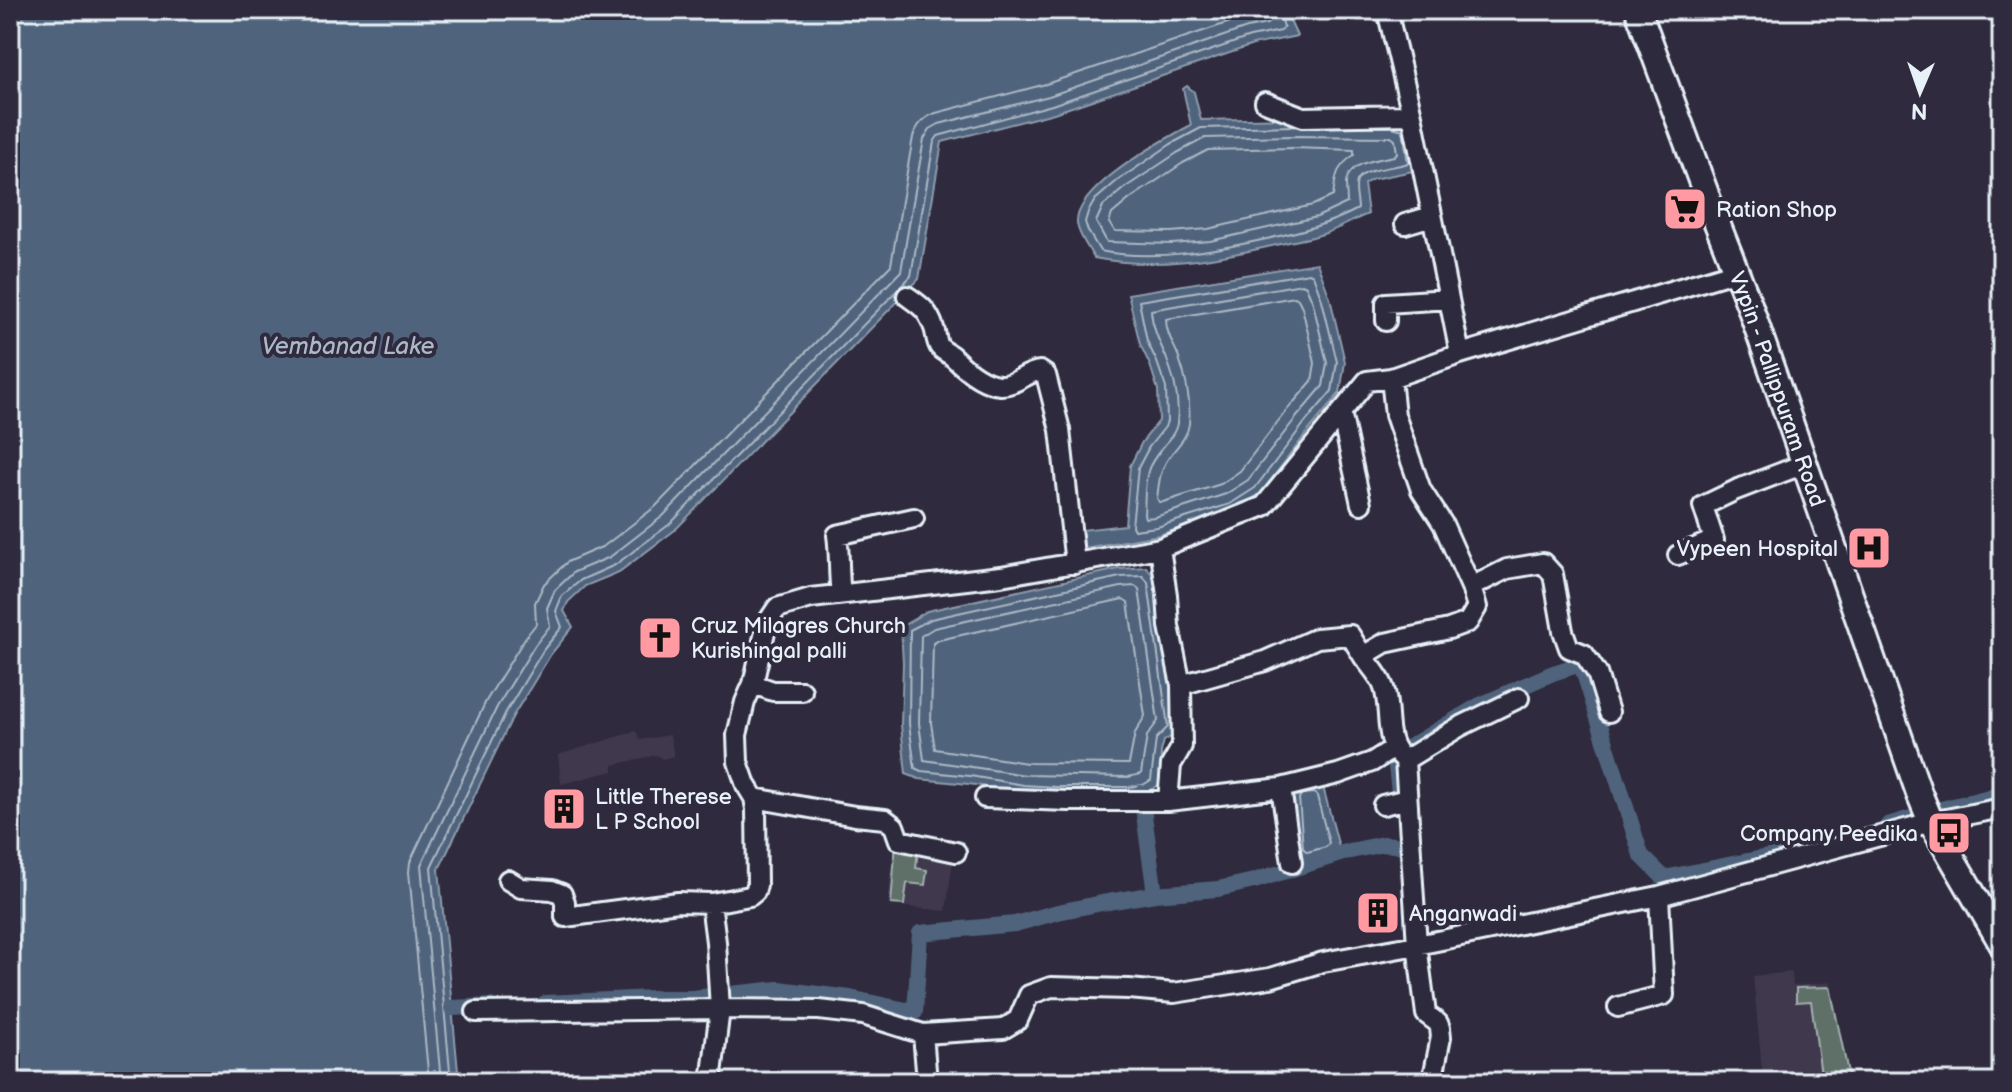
<svg xmlns="http://www.w3.org/2000/svg" width="2012" height="1092" font-family="'Balsamiq Sans',sans-serif">
  <style>
    .built { fill: #41384d }
    .green { fill: #5e6f67; stroke: #a3b0b0; stroke-width: 2 }
    .water { fill: #50637b; stroke: #8d9cad; stroke-width: 2 }
    .lines { fill: none; stroke-linecap: round; stroke-linejoin: round }
    .shore { stroke: #abb8c6; stroke-width: 2 }
    .canal { stroke: #50637b; stroke-width: 16 }
    .minor-casing { stroke: #e8f1f8; stroke-width: 24 }
    .major-casing { stroke: #e8f1f8; stroke-width: 30 }
    .minor { stroke: #2f2a3d; stroke-width: 18 }
    .major { stroke: #2f2a3d; stroke-width: 24 }
    .labels { text-anchor: middle; stroke-width: 8; stroke-linejoin: round; paint-order: stroke }
    .poi-label { font-size: 22px; fill: #e8f1f8; stroke: #2f2a3d; text-anchor: start }
    .street-label { font-size: 22px; fill: #e8f1f8; stroke: #2f2a3d }
    .water-label { font-size: 24px; font-style: italic; fill: #abb8c6; stroke: #2f2a3d }
  </style>
  <rect width="100%" height="100%" fill="#2f2a3d"/>
  <filter id="ink" filterUnits="userSpaceOnUse"><feTurbulence type="fractalNoise" baseFrequency=".0125" numOctaves="2"/><feDisplacementMap in="SourceGraphic" scale="16" xChannelSelector="R" yChannelSelector="G"/><feConvolveMatrix kernelMatrix="1 2 1 2 8 2 1 2 1" color-interpolation-filters="sRGB"/></filter>
  <g filter="url(#ink)">
    <path class="built" d="M636 731 640 740 670 735 674 756 662 759 657 755 613 765V771L561 784 558 755Z
      M894 842 954 853 946 911 888 905Z
      M1792 972 1793 986 1831 982 1850 1082H1801L1799 1078 1763 1080 1753 976Z"/>
    <path class="green" d="M896 842 918 849 916 868 927 870 925 885 907 883 904 905 891 904Z
      M1830 987 1850 1082H1822L1811 1001 1796 1002V988Z"/>
    <path class="water" d="M10 10H1285L1297 36 1253 45 1054 113 942 142 919 279 675 530 619 572 585 586 568 602 564 611 573 627 551 654 513 716 439 869 459 1082H10Z
      M1187 86 1194 92 1201 120 1291 118 1410 122 1418 170 1373 179 1364 184 1368 214C1353 220 1339 229 1323 234 1308 239 1291 241 1276 245 1216 259 1154 270 1094 258 1088 247 1079 236 1077 224 1074 188 1163 140 1191 125L1183 89Z
      M1317 263 1330 298 1345 362 1340 393 1309 430 1261 493 1234 511 1159 535 1084 548 1081 530 1125 525 1130 466 1142 442 1159 421 1158 390 1150 365 1140 344 1128 294Z
      M1146 567 1156 578 1169 666 1177 733 1164 741 1161 752 1160 784 1145 793H1024L969 784 919 779 906 774 901 725 903 663 901 627 927 611 1119 569Z
      M1322 783 1340 851 1297 863 1291 788Z"/>
    <g class="lines">
      <path class="shore" d="M1296 126 1201 128 1171 144 1117 181 1095 200 1088 212 1085 222 1088 231 1100 251C1155 262 1217 250 1271 238 1301 231 1330 224 1358 209 1358 201 1354 188 1357 181 1363 168 1395 168 1408 163L1403 130 1392 127H1372
        M1292 136 1391 137 1395 140 1397 153 1394 156C1377 160 1348 162 1346 183 1346 190 1347 197 1347 203L1317 217 1210 241 1172 244 1107 242 1096 222 1103 206 1123 189 1177 153 1205 138Z
        M1292 148 1354 150V155C1335 168 1336 176 1333 196L1313 205 1208 229 1171 232 1115 231 1109 223 1112 214 1131 198 1183 163 1208 150Z
        M1309 273 1313 275 1322 300 1337 362 1332 391 1303 425 1255 488 1230 504 1157 527 1134 530 1132 526 1138 468 1149 447 1165 427 1167 421 1166 388 1157 362 1147 341 1139 301Z
        M1302 284 1306 286 1313 303 1327 363 1323 386 1295 419 1248 480 1226 494 1155 517 1145 518 1144 514C1145 501 1144 484 1148 471 1153 453 1175 439 1177 423 1180 401 1174 377 1166 357 1159 341 1152 327 1151 310Z
        M1295 297 1298 299 1302 307 1315 363 1312 381 1286 411 1240 471 1221 484 1163 502H1159L1157 498C1159 485 1159 474 1166 462 1173 449 1187 440 1189 424 1191 401 1186 377 1178 355 1173 343 1166 333 1166 319Z
        M1143 576 1148 583 1168 727 1156 739 1151 780 1143 785 1129 787H1056L1024 785 970 776 921 771 915 768 909 724 910 630 931 619 1120 577Z
        M1135 586 1139 589 1158 721 1147 736 1141 774 1128 777 1026 775 924 760 919 723 921 636 934 628 1121 587Z
        M1123 599 1128 602 1145 716 1135 733 1129 764 1027 763 935 749 931 723 933 643 939 640Z
        M1314 793 1317 796 1329 843 1326 847 1307 852 1303 848 1299 798 1302 794Z
        M429 1082 409 872 410 862 486 701 525 638 536 624 535 603 544 584 567 562 604 546 655 507 891 265 913 137C917 124 924 117 936 113L1046 84 1254 14 1256 10
        M441 1082 421 865 497 707 535 645 550 626 547 608 555 590 574 572 610 557 663 516 901 271 924 139 930 129 939 124 1049 96 1247 28 1267 24 1270 20 1269 10
        M451 1082 431 867 506 712 544 649 562 627 556 611 562 596 581 580 615 565 670 524 911 276 934 142 938 136 1052 105 1250 37 1281 31 1284 27 1279 10"/>
      <path class="canal" d="M1141 793 1155 894
        M1400 801 1395 757 1406 749 1480 705 1553 673 1581 664 1641 855 1664 878 1792 852
        M1888 825 1941 809 2002 794
        M545 1003 652 998H692L779 989 850 998 915 1012 920 933 1015 924 1058 912 1102 903 1155 894 1218 889 1254 881 1346 852 1383 844 1405 846
        M452 1008 490 1006"/>
      <g class="minor-casing">
        <path id="minor" d="M1387 10 1412 115
          M1265 102 1303 117 1412 115 1460 354
          M1405 224 1432 216
          M907 296C921 306 928 310 934 328 936 333 936 341 939 346 942 351 949 353 953 357 965 369 982 384 1000 385 1015 386 1026 372 1040 371L1046 375 1060 430 1075 564
          M1386 321V303L1449 299
          M1341 412 1361 504
          M1678 555 1714 540 1703 506 1736 490 1804 464
          M1471 587 1507 569 1543 563 1553 574 1563 631 1569 648 1584 654 1597 673 1609 712
          M841 594C838 573 840 555 837 535L914 518
          M1363 656C1370 666 1381 677 1384 688 1392 713 1382 742 1405 760L1417 945 1426 1014 1438 1023 1440 1028 1441 1037 1432 1082
          M753 684 773 691H802
          M1181 685 1265 661 1317 638 1350 635 1363 656 1385 643 1449 629 1468 622 1477 607 1471 587 1443 524 1421 490 1395 415 1391 378
          M1405 760 1459 727 1519 698
          M1281 788 1292 863
          M754 798 855 816 885 819 894 826 899 840 956 852
          M985 798 1068 801H1168L1229 794 1281 788 1338 774 1372 762 1394 748
          M1168 801 1171 765 1182 746 1181 685 1169 626 1167 595 1160 548 1264 506 1367 381 1391 378 1460 354 1737 271
          M1383 805 1407 799
          M508 880 521 888 552 890 562 894 565 902V917L678 902 711 903
          M1618 1007 1664 995 1659 896
          M476 1012 720 1009 711 1082
          M923 1034 1003 1029 1018 1020 1029 995 1051 987 1129 989 1174 993 1270 978 1323 962 1417 945 1659 896 1931 822 2002 808
          M927 1082 923 1034 863 1015 819 1010 720 1009 716 942 711 903 750 896 755 892 757 885 756 809 754 798 746 785 738 762 737 735 745 702 753 684 767 623 777 608 811 598 1001 576 1160 548"/>
      </g>
      <g class="major-casing">
        <g id="major">
          <path id="s1" d="M1638 10 1713 213 1749 304 1919 793 1931 822 2002 944"/>
        </g>
      </g>
      <use href="#minor" class="minor"/>
      <use href="#major" class="major"/>
    </g>
  </g>
  <defs>
    <g id="supermarket-square" transform="scale(2.3)"><rect x="-9" y="-9" width="18" height="18" rx="4" fill="#ff9aa2" stroke="#2f2a3d"/><path d="M-6-5.5h2.5l.6 2H6L4.5 2H-2.5L-4.4-4H-6ZM-1.5 3.2a1.3 1.3 0 1 0 .1 0ZM3 3.2a1.3 1.3 0 1 0 .1 0Z" fill="#111"/></g>
    <g id="hospital-square" transform="scale(2.3)"><rect x="-9" y="-9" width="18" height="18" rx="4" fill="#ff9aa2" stroke="#2f2a3d"/><path d="M-5-5h3v3.5h4V-5h3V5h-3V1.5h-4V5h-3Z" fill="#111"/></g>
    <g id="church-square" transform="scale(2.3)"><rect x="-9" y="-9" width="18" height="18" rx="4" fill="#ff9aa2" stroke="#2f2a3d"/><path d="M-1.2-6h2.4v3.5h3.3v2.4h-3.3V6h-2.4V-.1h-3.3v-2.4h3.3Z" fill="#111"/></g>
    <g id="building-square" transform="scale(2.3)"><rect x="-9" y="-9" width="18" height="18" rx="4" fill="#ff9aa2" stroke="#2f2a3d"/><path d="M-4-6H4V6H1V3H-1V6H-4ZM-2.5-4.3h1.7v1.8h-1.7ZM.8-4.3h1.7v1.8H.8ZM-2.5-1h1.7V.8h-1.7ZM.8-1h1.7V.8H.8Z" fill="#111"/></g>
    <g id="bus-square" transform="scale(2.3)"><rect x="-9" y="-9" width="18" height="18" rx="4" fill="#ff9aa2" stroke="#2f2a3d"/><path d="M-5-6H5V4H4V6H2V4H-2V6H-4V4H-5ZM-3.5-4V0h7V-4ZM-3.5 1.2v1.5H-2V1.2ZM2 1.2v1.5H3.5V1.2Z" fill="#111"/></g>
  </defs>
  <g fill-rule="evenodd">
    <use href="#supermarket-square" x="1685" y="209"/>
    <use href="#hospital-square" x="1869" y="548"/>
    <use href="#church-square" x="660" y="638"/>
    <use href="#building-square" x="564" y="809"/>
    <use href="#bus-square" x="1949" y="833"/>
    <use href="#building-square" x="1378" y="913"/>
  </g>
  <g class="labels">
    <g class="poi-label">
      <text x="1716" y="217">Ration Shop</text>
      <text x="1838" y="556" text-anchor="end">Vypeen Hospital</text>
      <text x="691" y="633">Cruz Milagres Church<tspan x="691" dy="25">Kurishingal palli</tspan></text>
      <text x="595" y="804">Little Therese<tspan x="595" dy="25">L P School</tspan></text>
      <text x="1918" y="841" text-anchor="end">Company Peedika</text>
      <text x="1409" y="921">Anganwadi</text>
    </g>
    <g class="street-label">
      <text dy="8" stroke="none"><textPath href="#s1" startOffset="404">Vypin - Pallippuram Road</textPath></text>
    </g>
    <g class="water-label">
      <text x="348" y="354">Vembanad Lake</text>
    </g>
  </g>
  <rect width="2012" height="1092" fill="none" stroke="#2f2a3d" stroke-width="40"/>
  <rect x="20" y="20" width="1972" height="1052" fill="none" stroke="#e8f1f8" stroke-width="3" filter="url(#ink)"/>
  <g transform="translate(1920 92) rotate(182)" stroke="#2f2a3d" stroke-width="6" paint-order="stroke">
  <path d="M0-6L14 30L0 20L-14 30Z" fill="#e8f1f8"/>
  <text y="-12" font-size="22" font-weight="bold" text-anchor="middle" fill="#e8f1f8">N</text>
  </g>
</svg>
